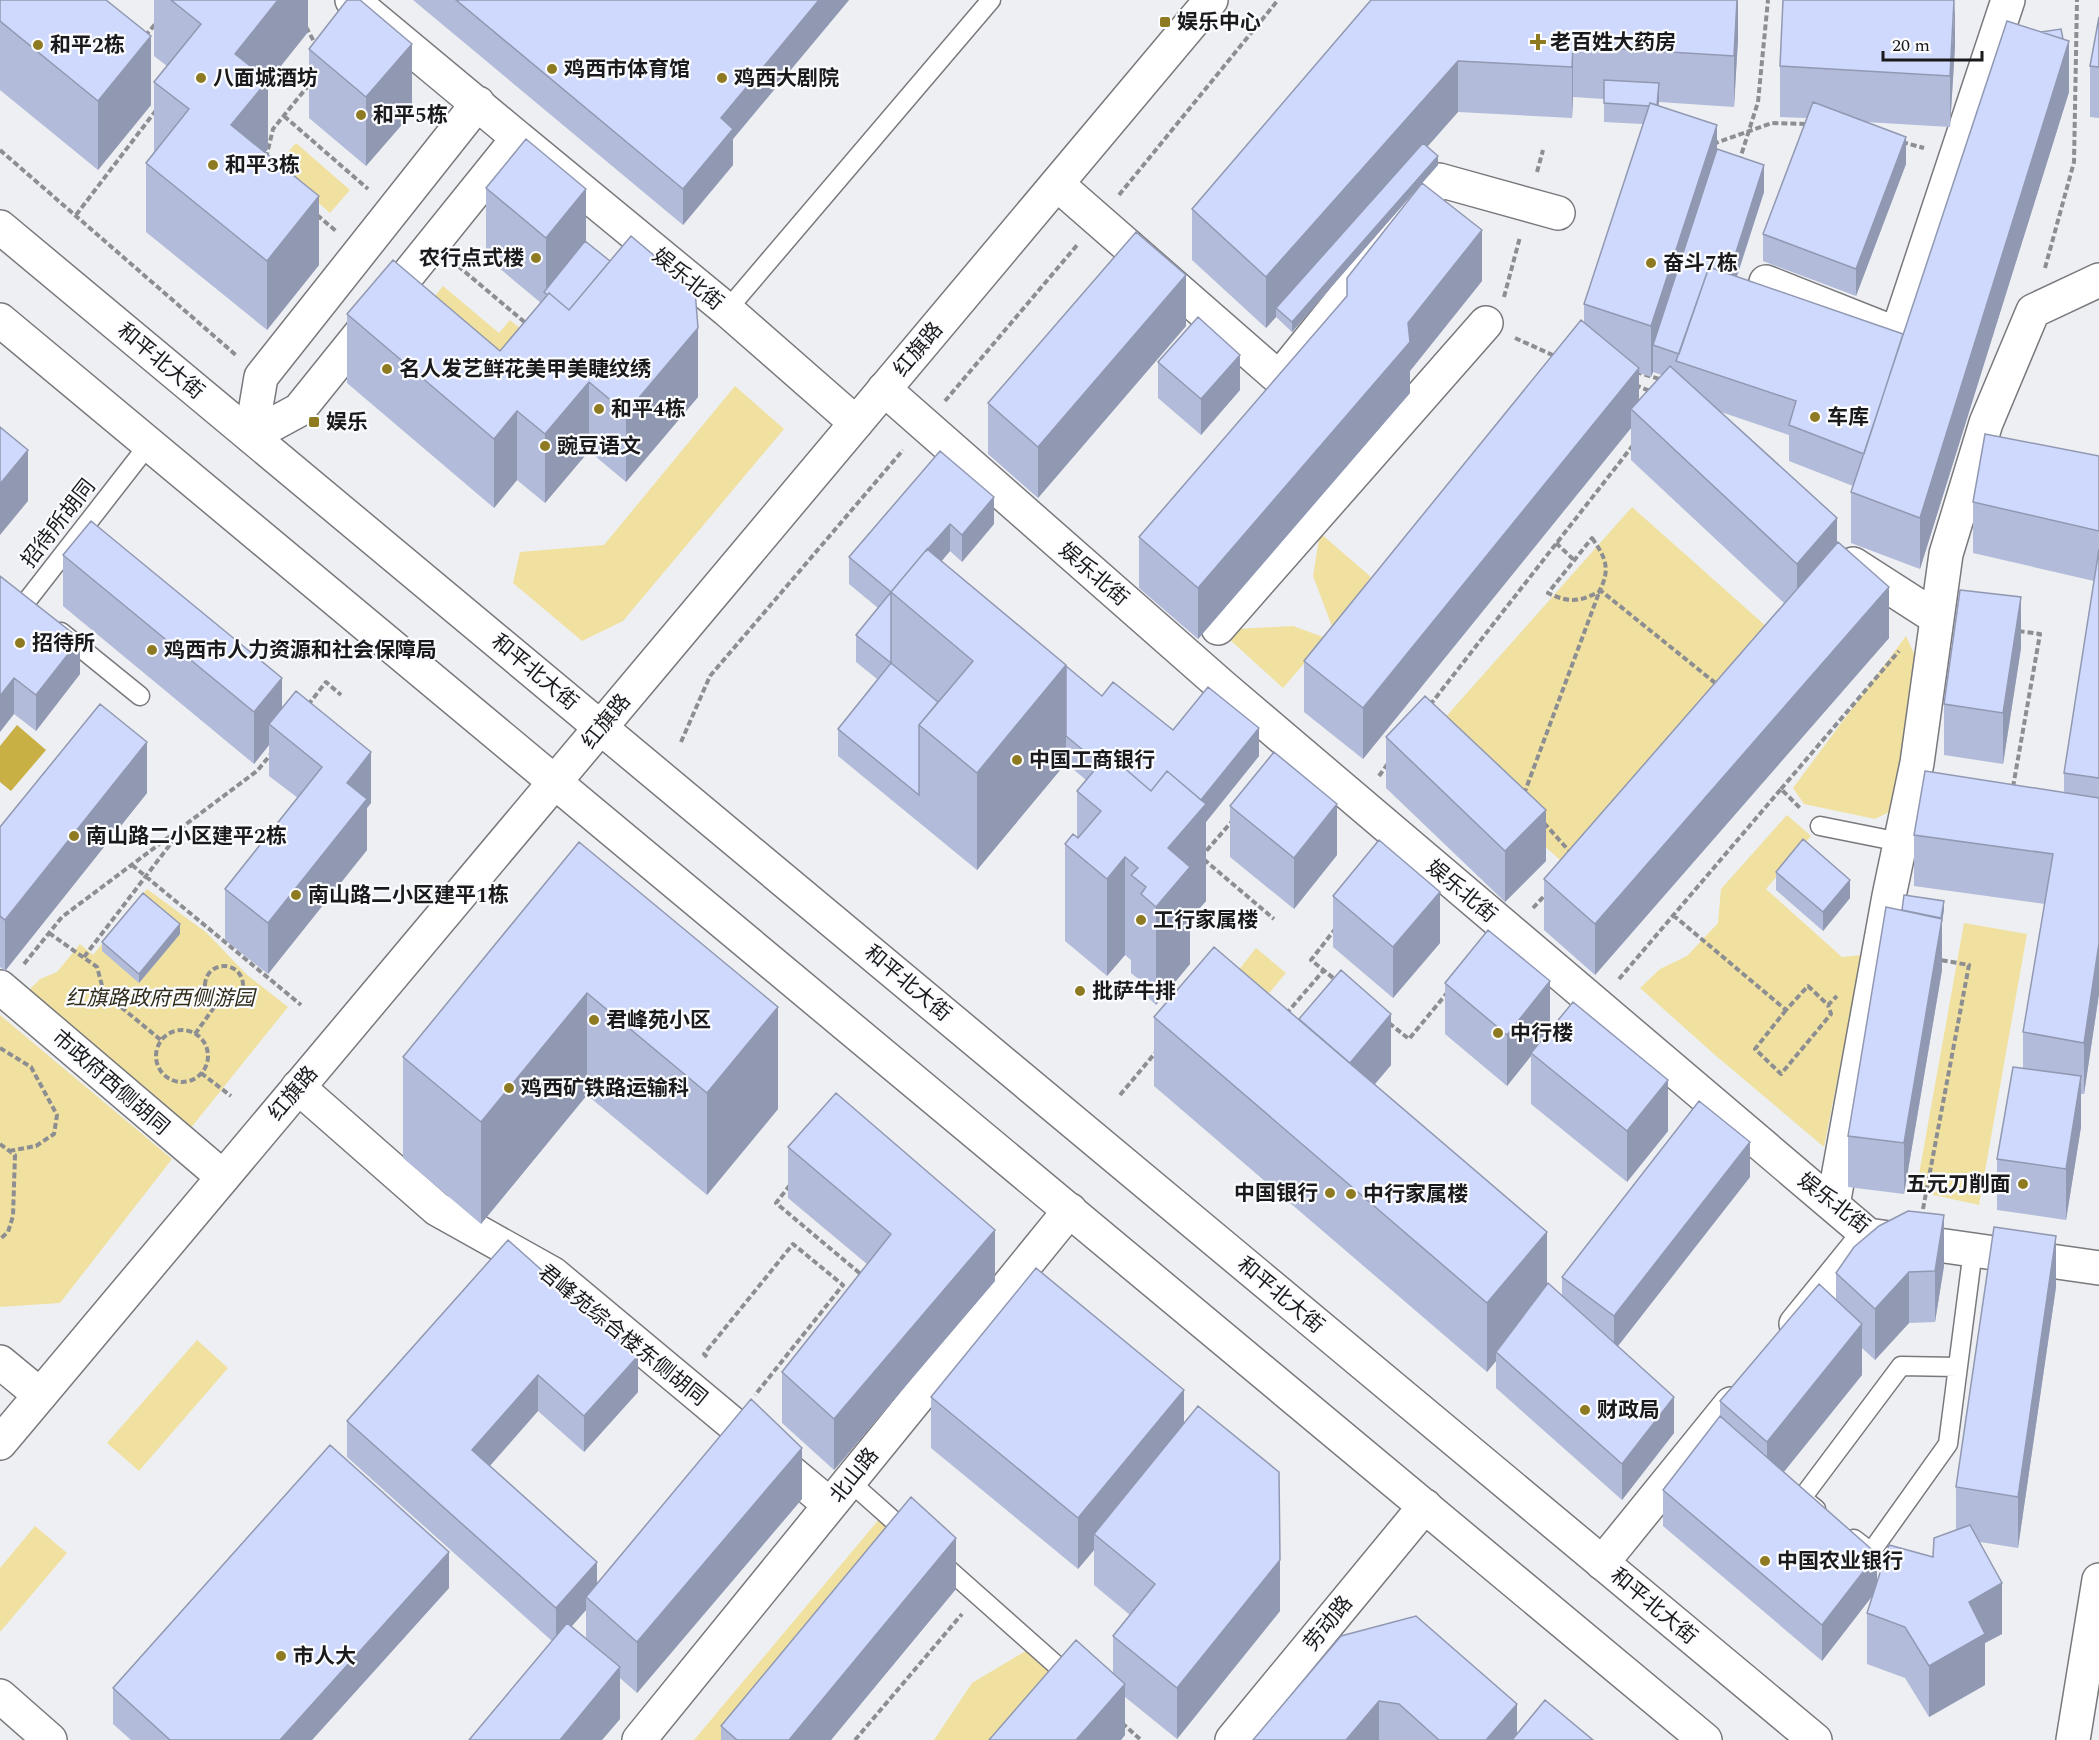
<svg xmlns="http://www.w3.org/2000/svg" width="2099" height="1740" font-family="Spectral,'Noto Sans SC',serif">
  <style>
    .green { fill: #f0e1a1 }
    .forest { fill: #c8b045 }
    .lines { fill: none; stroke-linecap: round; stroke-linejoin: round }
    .lane-casing { stroke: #79797d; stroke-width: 21 }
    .street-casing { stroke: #79797d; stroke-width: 36 }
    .secondary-casing { stroke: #79797d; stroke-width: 36 }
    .path { stroke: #8d8e91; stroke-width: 4; stroke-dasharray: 6 3; stroke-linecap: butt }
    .lane { stroke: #fff; stroke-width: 18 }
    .street { stroke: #fff; stroke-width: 33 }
    .secondary { stroke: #fff; stroke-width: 33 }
    .path-bridge { stroke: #8d8e91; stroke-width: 4; stroke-dasharray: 6 3; stroke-linecap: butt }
    .wall { fill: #b2bbda; fill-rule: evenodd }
    .shaded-wall { fill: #9198b1 }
    .building { fill: #cfd9fd; stroke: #9198b1; stroke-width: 1.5 }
    .poi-dot { fill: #8e7b21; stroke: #fbfcff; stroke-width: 2 }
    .labels { text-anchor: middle; stroke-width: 4.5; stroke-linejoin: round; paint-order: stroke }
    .poi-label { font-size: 21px; font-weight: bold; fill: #1a1a1c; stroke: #fbfcff; text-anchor: start }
    .street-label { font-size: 21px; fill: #1a1a1c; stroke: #fbfcff }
    .park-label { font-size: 21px; font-style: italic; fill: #2f2a18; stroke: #fbfcff }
  </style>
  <rect width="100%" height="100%" fill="#edeff2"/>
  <path class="green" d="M296 143 350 190 330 213 276 165Z
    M443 286 499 333 510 320 538 343 503 384 420 315Z
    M735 386 784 429 623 621 582 641 513 583 520 552 604 545Z
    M1632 507 1767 627 1560 860 1426 739Z
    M1320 533 1371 577 1333 629 1313 576Z
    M1293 626 1326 638 1283 688 1229 639 1235 629Z
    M1906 636 1921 669 1891 811 1875 819 1804 804 1793 788Z
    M1787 815 1811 836 1766 889 1842 957 1862 955 1824 1147 1715 1055 1640 988 1660 969 1687 956 1718 923 1721 889Z
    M147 889 207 933 246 974 288 1007 190 1129 28 991 40 979 57 972 80 944 93 955Z
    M1964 923 2027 934 1979 1205 1916 1191Z
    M1256 948 1286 973 1259 1005 1230 981Z
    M0 1015 172 1159 60 1303 0 1307Z
    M197 1340 228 1368 139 1471 107 1443Z
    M881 1517 906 1532 733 1740H694Z
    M35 1526 67 1553 0 1632V1568Z
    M1029 1649 1063 1677 1011 1740H934L972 1683Z"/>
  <path class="forest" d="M17 725 46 750 11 791 0 782V746Z"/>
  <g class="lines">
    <g class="lane-casing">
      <path id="lane" d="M727 310 991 0
        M0 596 19 611 149 444
        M61 632 140 696
        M1820 826 1900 842
        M849 1481 911 1536
        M1816 1509 1802 1498 1901 1366 1957 1367
        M1854 1539 1871 1552 1948 1444 1973 1250
        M938 1560 1072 1679"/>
    </g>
    <g class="street-casing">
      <path id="street" d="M352 0 518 138
        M478 103 261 377 251 436 299 410 518 138 727 310 856 423
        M1057 184 1279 378 1439 180 1558 213
        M1766 282 1897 334 2008 0
        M884 389 1223 687 1868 1235 2099 1268
        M1853 564 1937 618
        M1218 628 1486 323
        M0 987 223 1177
        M298 1087 437 1209 553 1274 830 1505
        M1833 1205 1889 896 1917 763 1946 554 1986 423 2033 311 2099 280
        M1796 1324 1865 1239
        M0 1362 40 1395
        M1602 1563 1731 1404
        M0 1696 50 1740
        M639 1740 1070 1210
        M1232 1740 1425 1506
        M2073 1740 2099 1580"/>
    </g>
    <g class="secondary-casing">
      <path id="secondary" d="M0 227 1815 1740
        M0 320 1705 1740
        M0 1443 1211 0"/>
    </g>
    <path class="path" d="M306 27 317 47
      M145 36 158 21
      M1758 102 1768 0
      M284 116 368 189
      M1902 142 1924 148
      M1713 144 1772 123 1807 124
      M0 150 237 356
      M266 158 273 129 312 81
      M1537 172 1543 150
      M1119 195 1278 0
      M76 215 157 109
      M317 215 336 231
      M458 266 528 325
      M2045 268 2074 162 2077 0
      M1504 297 1520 237
      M1515 338 1557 357
      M1636 372 1663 380
      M1635 385 1650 391
      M945 401 1078 244
      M1592 538C1606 558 1611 569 1599 592 1578 602 1569 603 1548 593Z
      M1556 543 1573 559
      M308 705 326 682 341 695
      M1430 705 1634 444
      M681 742 710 676 903 450
      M1379 776 1389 762
      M2013 787 2040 634 2018 631
      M1781 789 1899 651
      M1524 794 1600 590 1719 686
      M1234 819 1201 857 1274 919
      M1544 823 1571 853
      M132 865 301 1005
      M1533 908 1546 894
      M1673 915 1786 1010 1808 986 1828 1005 1837 996
      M1336 928 1311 960 1337 981
      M49 933 97 967 104 993 162 1041
      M84 957 182 829
      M24 964 62 917 257 771 271 754
      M205 985a19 19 0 1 1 38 0a19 19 0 1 1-38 0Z
      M1619 979 1781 789 1801 809
      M115 1000 207 992
      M1786 1010 1755 1049 1781 1074 1831 1014 1828 1005
      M1286 1014 1324 970
      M1389 1023 1409 1039 1447 993
      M156 1056a26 26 0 1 1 52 0a26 26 0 1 1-52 0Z
      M195 1034 218 1002
      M0 1048 31 1067 57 1115 54 1134 36 1146 9 1151
      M201 1073 231 1096
      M1120 1095 1156 1052
      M0 1144 15 1155 13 1216 8 1232 0 1239
      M790 1185 776 1203 863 1276
      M1923 1209 1969 965 1940 960
      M707 1357 704 1354 793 1244 843 1285 755 1395
      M1122 1723 1141 1740
      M855 1740 962 1614"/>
    <use href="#lane" class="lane"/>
    <use href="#street" class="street"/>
    <use href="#secondary" class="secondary"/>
    <path class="path-bridge" d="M1739 162 1758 102"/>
  </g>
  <path class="wall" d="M0 0 151 105 98 170 0 90Z
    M154 0H308V32L268 82V149L265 152 319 265 267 330 146 232V163L154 152V82L167 66 154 56Z
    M413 0H849L733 139V165L683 225Z
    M1371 0H1738V39L1734 107 1659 102V106L1717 149 1764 192 1737 277 1903 334 2069 92 1920 569 1851 543V492L1853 486 1789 461V435L1721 412 1837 543 1889 638 1595 975 1544 930V879L1784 603 1631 460V428L1363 759 1304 712V661L1584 323V304L1643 124 1604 122V99L1573 97 1572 118 1458 112 1427 147 1438 165 1422 183 1482 281 1410 371V393L1198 639 1139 588V537L1347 296 1422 183 1292 332 1276 317 1266 328 1192 260V209ZM1653 372 1662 375 1639 401V373L1651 377Z
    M2099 17V118L2090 117V66Z
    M1955 46 1950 127 1866 122 1906 164 1856 296 1763 261V234L1807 118 1780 117V66Z
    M309 49 412 113 366 166 309 118Z
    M486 188 586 242 698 397 626 482 589 451 545 503 517 480 494 508 347 383V314L500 351 541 303 486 257Z
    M1186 326 1038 498 988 454V403Z
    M1158 362 1240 390 1201 435 1158 398Z
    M940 451 994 524 962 562 950 551 941 561 1102 696 1173 730 1259 756 1206 822V901L1190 919V964L1156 1005 1141 991V981L1131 973V960L1125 955 1107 976 1065 941V844L1077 837V791L1086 780 1066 763 977 870 838 756V729L877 679 856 662V635L878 608 849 584V557Z
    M2099 456V994L2084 1094H2081V1127L2066 1220 1997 1210V1159L2023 1068V1032L2045 904 1914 886V835L2064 793V773L2094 581 1973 553V502Z
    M63 555 282 708 371 803 367 808V850L268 974 225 940V889L298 798 269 776V745L254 764 63 606Z
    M0 576 80 674 36 731 14 714Z
    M2021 648 2003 764 1944 755V704Z
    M1386 737 1546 861 1505 902 1386 788Z
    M147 793 5 971 0 967V827Z
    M1230 806 1337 855 1294 909 1230 857Z
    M579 842 778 1109 707 1195 587 1095 481 1224 403 1158V1057Z
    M1776 872 1850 898 1823 931 1776 890Z
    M1333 896 1440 943 1393 998 1333 947Z
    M1902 910H1944L1942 919V970L1904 1194 1848 1187V1136Z
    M180 934 139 983 102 951V942Z
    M1445 983 1550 1029 1668 1131 1627 1182 1531 1104V1056L1507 1086 1445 1034Z
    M1154 1017 1299 1019 1391 1065 1375 1084 1547 1284 1562 1296V1277L1750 1177 1618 1346 1674 1433 1622 1500 1496 1388V1361L1487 1372 1154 1086Z
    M788 1147 995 1281 834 1470 782 1423V1372L867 1264 788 1198Z
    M508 1240 638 1392 584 1452 538 1411 490 1466 597 1583 802 1499 637 1693 620 1678V1719L602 1740H469L552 1641 347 1457V1421ZM586 1610V1638L572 1626Z
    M1944 1266 1935 1322 1909 1323 1875 1360 1862 1348V1375L1783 1472 1877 1582 1933 1557 1956 1530V1487L2056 1287 2018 1548 1980 1542 2002 1634 1985 1643V1685L1929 1717 1905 1678 1867 1664V1613L1872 1596 1822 1661 1663 1526V1490L1720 1416V1401L1836 1300V1273Z
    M931 1397 1184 1424 1280 1611 1177 1739 1125 1697V1735L1121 1740H989L1113 1673V1636L1130 1615 1094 1585V1550L1078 1569 931 1448Z
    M449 1588 312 1740H131L113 1724V1688Z
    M956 1589 831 1740H721V1726Z
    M1341 1636 1517 1734 1593 1740H1253Z"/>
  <path class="shaded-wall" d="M278 0H308V32L268 82V149L231 195V125L235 54Z
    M819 0H849L733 139V165L683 225V189L721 118Z
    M1737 0H1738V39L1734 107V56Z
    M1955 0V46L1950 127V76Z
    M151 36V105L98 170V101Z
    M2069 41V92L1920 569V518Z
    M412 44V113L366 166V97Z
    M1573 46V97L1572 118V67Z
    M1458 61V112L1281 312 1276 308V317L1266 328V277Z
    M1659 83V102L1657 125V106Z
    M1717 125V176L1653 345V372L1651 377V326Z
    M1906 137V164L1856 296V269Z
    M1438 156V165L1292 332V322Z
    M1764 165V192L1726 309V282Z
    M586 189V258L546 294V238Z
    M319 196V265L267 330V261Z
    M1482 230V281L1410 371V393L1198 639V588Z
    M1186 275V326L1038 498V447Z
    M698 328V397L626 482V413Z
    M1240 355V390L1201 435V399Z
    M1639 368V417L1631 409V428L1363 759V708Z
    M589 382V451L545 503V434Z
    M517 411V480L494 508V439Z
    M28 450V501L0 535V484Z
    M994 497V524L962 562V535Z
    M1837 518V569L1797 615V564Z
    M950 524V551L926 580V552Z
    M1889 587V638L1595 975V924Z
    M2021 597V648L2003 764V713Z
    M80 639V674L36 731V695Z
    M1066 665V763L977 870V773Z
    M14 678V714L0 732V696Z
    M282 678V729L269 724V745L254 764V712Z
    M1259 728V756L1206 822V901L1190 919V964L1156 1005V907L1168 848 1178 829Z
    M147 742V793L5 971V920Z
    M371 752V803L367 808V850L268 974V923L347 783Z
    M1337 804V855L1294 909V858Z
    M1546 810V861L1505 902V851Z
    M1125 857V955L1107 976V879Z
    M1850 880V898L1823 931V912Z
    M1440 892V943L1393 998V947Z
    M1944 901V910L1938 947V938Z
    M1942 919V970L1904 1194V1143Z
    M180 924V934L139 983V974Z
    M2099 943V994L2084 1094V1043Z
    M1550 981V1032L1531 1053V1056L1507 1086V1035Z
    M587 993V1095L481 1224V1122Z
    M778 1007V1109L707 1195V1093Z
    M1391 1014V1065L1346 1118V1067Z
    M2081 1076V1127L2066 1220V1169Z
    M1668 1080V1131L1627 1182V1131Z
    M1750 1142V1177L1614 1351V1316Z
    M1944 1215V1266L1935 1322V1271Z
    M995 1230V1281L834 1470V1419Z
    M1547 1232V1301L1496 1352V1361L1487 1372V1303Z
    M2056 1236V1287L2018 1548V1497Z
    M1909 1272V1323L1875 1360V1309Z
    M1862 1324V1375L1767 1493V1442Z
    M638 1356V1392L584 1452V1416Z
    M538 1375V1411L472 1486V1450Z
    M1184 1390V1441L1094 1534V1550L1078 1569V1518Z
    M1674 1397V1433L1622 1500V1464Z
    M802 1448V1499L637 1693V1642Z
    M956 1538V1589L831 1740H789Z
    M449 1552V1588L312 1740H280Z
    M1877 1554V1590L1822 1661V1625Z
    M1280 1560V1611L1177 1739V1688Z
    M597 1562V1598L586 1597V1610L556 1644V1608Z
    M2002 1583V1634L1985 1643V1685L1929 1717V1666L1969 1602Z
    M620 1667V1719L602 1740H560Z
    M1125 1684V1735L1121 1740H1076Z
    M1379 1701V1740H1346Z
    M1517 1704V1740H1486Z"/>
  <path class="building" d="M0 0H106L151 36 98 101 0 21Z
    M171 0H278L235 54 268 80 231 125 319 196 267 261 146 163 189 109 154 82 201 24Z
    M347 0H360L412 44 366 97 309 49Z
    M456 0H819L721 118 733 129 683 189Z
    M1371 0H1737L1734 56 1573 46 1572 67 1458 61 1266 277 1192 209Z
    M1783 0H1954L1950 76 1780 66Z
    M2099 17V67L2090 66Z
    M2007 21 2069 41 1920 518 1851 492Z
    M2061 29 2063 39 2041 32Z
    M1604 80 1659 83 1657 105 1650 103 1649 106 1604 103Z
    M1813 102 1906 137 1856 269 1763 234Z
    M1650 103 1717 125 1651 326 1584 304Z
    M526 139 586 189 546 238 486 188Z
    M1423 143 1438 156 1292 322 1276 308Z
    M1717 149 1764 165 1729 274 1709 267 1679 354 1653 345Z
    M1422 183 1482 230 1408 323 1410 342 1198 588 1139 537 1347 296V278Z
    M1136 232 1186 275 1038 447 988 403Z
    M631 236 695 290 698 328 626 413 589 382 545 434 517 411 494 439 347 314 393 260 500 351 549 293 569 310Z
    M585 241 610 261 569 310 549 293 547 295 544 292Z
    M1709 267 1903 334 1864 454 1789 425 1796 401 1676 361Z
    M1198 317 1240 355 1201 399 1158 362Z
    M1581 320 1639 368 1363 708 1304 661Z
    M1670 366 1837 518 1797 564 1631 409Z
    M0 427 28 450 0 484Z
    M1985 434 2099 456V531L1973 502Z
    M940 451 994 497 962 535 950 524 927 550V549L891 592V663L856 635 891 592 849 557Z
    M91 521 282 678 254 712 63 555Z
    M1838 542 1889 587 1595 924 1544 879Z
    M927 549 1066 665 977 773 919 725 973 661 891 592Z
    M2099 549V778L2064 773Z
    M0 576 80 639 36 695 14 678 0 696Z
    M1960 590 2021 597 2003 713 1944 704Z
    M891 663 938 702 919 725V795L838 729Z
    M1066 666 1102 696 1113 682 1173 730 1208 687 1259 728 1201 800 1167 771 1151 791 1108 754 1100 764 1066 736Z
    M296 691 371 752 347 783 367 799 268 923 225 889 322 767 269 724Z
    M1425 696 1546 810 1505 851 1386 737Z
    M100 704 147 742 5 920 0 916V827Z
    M1274 752 1337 804 1294 858 1230 806Z
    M1108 754 1151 791 1167 771 1206 804 1168 848 1190 867 1156 907 1141 894 1146 887 1131 875 1138 868 1125 857 1107 879 1065 844 1073 834 1078 838 1101 811 1077 791Z
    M1925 771 2099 798V943L2084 1043 2023 1032 2053 854 1914 835Z
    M1803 839 1850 880 1823 912 1776 872Z
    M1379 840 1440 892 1393 947 1333 896Z
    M579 842 778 1007 707 1093 587 993 481 1122 403 1057Z
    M143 893 180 924 139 974 102 942Z
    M1904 895 1944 901 1941 918 1902 910Z
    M1886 907 1942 919 1904 1143 1848 1136Z
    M1488 930 1550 981 1507 1035 1445 983Z
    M1214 947 1547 1232 1487 1303 1154 1017Z
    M1341 970 1391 1014 1350 1063 1299 1019Z
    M1573 1002 1668 1080 1627 1131 1531 1053Z
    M2013 1067 2081 1076 2066 1169 1997 1159Z
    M836 1093 995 1230 834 1419 782 1372 891 1234 788 1147Z
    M1699 1101 1750 1142 1614 1316 1562 1277Z
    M1908 1211 1944 1215 1935 1271 1909 1272 1875 1309 1836 1273 1854 1247 1879 1226Z
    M1994 1227 2056 1236 2018 1497 1956 1487Z
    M508 1240 638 1356 584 1416 538 1375 472 1450 597 1562 556 1608 347 1421Z
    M1036 1268 1184 1390 1078 1518 931 1397Z
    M1548 1283 1674 1397 1622 1464 1496 1352Z
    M1819 1284 1862 1324 1767 1442 1720 1401Z
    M751 1399 802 1448 637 1642 586 1597Z
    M1198 1406 1279 1472 1280 1560 1177 1688 1113 1636 1155 1584 1094 1534Z
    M1720 1416 1877 1554 1822 1625 1663 1490Z
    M330 1445 449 1552 280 1740H170L113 1688Z
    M911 1497 956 1538 789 1740H737L721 1726Z
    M1970 1525 2002 1583 1969 1602 1985 1634 1929 1666 1905 1627 1867 1613 1889 1545 1933 1557 1934 1538Z
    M1416 1616 1517 1704 1486 1740H1439L1399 1704 1379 1701 1346 1740H1253L1341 1636Z
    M567 1623 620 1667 560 1740H469Z
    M1076 1640 1125 1684 1076 1740H989Z
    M1545 1700 1593 1740H1512Z"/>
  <g class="poi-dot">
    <rect x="1159" y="16" width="12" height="12" rx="3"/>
    <path d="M1535 33h6v6h6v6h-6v6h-6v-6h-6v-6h6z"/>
    <circle cx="38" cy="45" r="6"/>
    <circle cx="552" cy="69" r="6"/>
    <circle cx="201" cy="78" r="6"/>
    <circle cx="722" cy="78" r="6"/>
    <circle cx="361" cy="115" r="6"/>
    <circle cx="213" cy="165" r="6"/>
    <circle cx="536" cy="258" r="6"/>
    <circle cx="1651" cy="263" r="6"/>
    <circle cx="387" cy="369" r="6"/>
    <circle cx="599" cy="409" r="6"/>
    <circle cx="1815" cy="417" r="6"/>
    <rect x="308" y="416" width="12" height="12" rx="3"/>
    <circle cx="545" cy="446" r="6"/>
    <circle cx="20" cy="643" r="6"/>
    <circle cx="152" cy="650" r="6"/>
    <circle cx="1017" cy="760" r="6"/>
    <circle cx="74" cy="836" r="6"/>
    <circle cx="296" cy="895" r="6"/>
    <circle cx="1141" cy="920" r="6"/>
    <circle cx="1080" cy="991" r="6"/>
    <circle cx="594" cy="1020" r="6"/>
    <circle cx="1498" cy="1033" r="6"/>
    <circle cx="509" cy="1088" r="6"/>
    <circle cx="2023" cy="1184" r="6"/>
    <circle cx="1330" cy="1193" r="6"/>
    <circle cx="1351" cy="1194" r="6"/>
    <circle cx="1585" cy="1410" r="6"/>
    <circle cx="1765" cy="1561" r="6"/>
    <circle cx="281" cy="1656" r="6"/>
  </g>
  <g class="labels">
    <g class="poi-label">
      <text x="1177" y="29">娱乐中心</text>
      <text x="1550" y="49">老百姓大药房</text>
      <text x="50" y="52">和平2栋</text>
      <text x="564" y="76">鸡西市体育馆</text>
      <text x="213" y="85">八面城酒坊</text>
      <text x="734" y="85">鸡西大剧院</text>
      <text x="373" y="122">和平5栋</text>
      <text x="225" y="172">和平3栋</text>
      <text x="524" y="265" text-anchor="end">农行点式楼</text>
      <text x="1663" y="270">奋斗7栋</text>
      <text x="399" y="376">名人发艺鲜花美甲美睫纹绣</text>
      <text x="611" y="416">和平4栋</text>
      <text x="1827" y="424">车库</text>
      <text x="326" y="429">娱乐</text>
      <text x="557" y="453">豌豆语文</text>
      <text x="32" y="650">招待所</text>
      <text x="164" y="657">鸡西市人力资源和社会保障局</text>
      <text x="1029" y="767">中国工商银行</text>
      <text x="86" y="843">南山路二小区建平2栋</text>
      <text x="308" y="902">南山路二小区建平1栋</text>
      <text x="1153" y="927">工行家属楼</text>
      <text x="1092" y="998">批萨牛排</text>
      <text x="606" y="1027">君峰苑小区</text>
      <text x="1510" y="1040">中行楼</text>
      <text x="521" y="1095">鸡西矿铁路运输科</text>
      <text x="2011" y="1191" text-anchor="end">五元刀削面</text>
      <text x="1318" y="1200" text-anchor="end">中国银行</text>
      <text x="1363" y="1201">中行家属楼</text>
      <text x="1597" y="1417">财政局</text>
      <text x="1777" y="1568">中国农业银行</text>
      <text x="293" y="1663">市人大</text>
    </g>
    <g class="street-label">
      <text transform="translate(688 279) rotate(39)" y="7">娱乐北街</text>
      <text transform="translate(918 349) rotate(-50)" y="7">红旗路</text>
      <text transform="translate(161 361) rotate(40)" y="7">和平北大街</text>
      <text transform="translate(58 523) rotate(-52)" y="7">招待所胡同</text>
      <text transform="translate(1094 574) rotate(41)" y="7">娱乐北街</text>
      <text transform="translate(535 672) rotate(40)" y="7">和平北大街</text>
      <text transform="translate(606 721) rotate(-51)" y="7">红旗路</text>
      <text transform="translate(1462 891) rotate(40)" y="7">娱乐北街</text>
      <text transform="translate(908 983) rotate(40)" y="7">和平北大街</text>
      <text transform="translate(111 1082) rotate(41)" y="7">市政府西侧胡同</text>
      <text transform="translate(293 1093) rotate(-50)" y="7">红旗路</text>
      <text transform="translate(1834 1203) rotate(38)" y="7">娱乐北街</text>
      <text transform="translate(1281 1295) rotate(40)" y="7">和平北大街</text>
      <text transform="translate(623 1335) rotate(39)" y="7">君峰苑综合楼东侧胡同</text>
      <text transform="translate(854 1475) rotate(-51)" y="7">北山路</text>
      <text transform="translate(1654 1606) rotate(40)" y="7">和平北大街</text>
      <text transform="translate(1328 1623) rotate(-51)" y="7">劳动路</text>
    </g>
    <g class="park-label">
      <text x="160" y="1005">红旗路政府西侧游园</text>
    </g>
  </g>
  <path d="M1883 51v9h99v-9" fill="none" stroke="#1a1a1c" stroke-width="3"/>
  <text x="1892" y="51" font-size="18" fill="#1a1a1c" stroke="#fbfcff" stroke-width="4.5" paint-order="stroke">20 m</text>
</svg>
